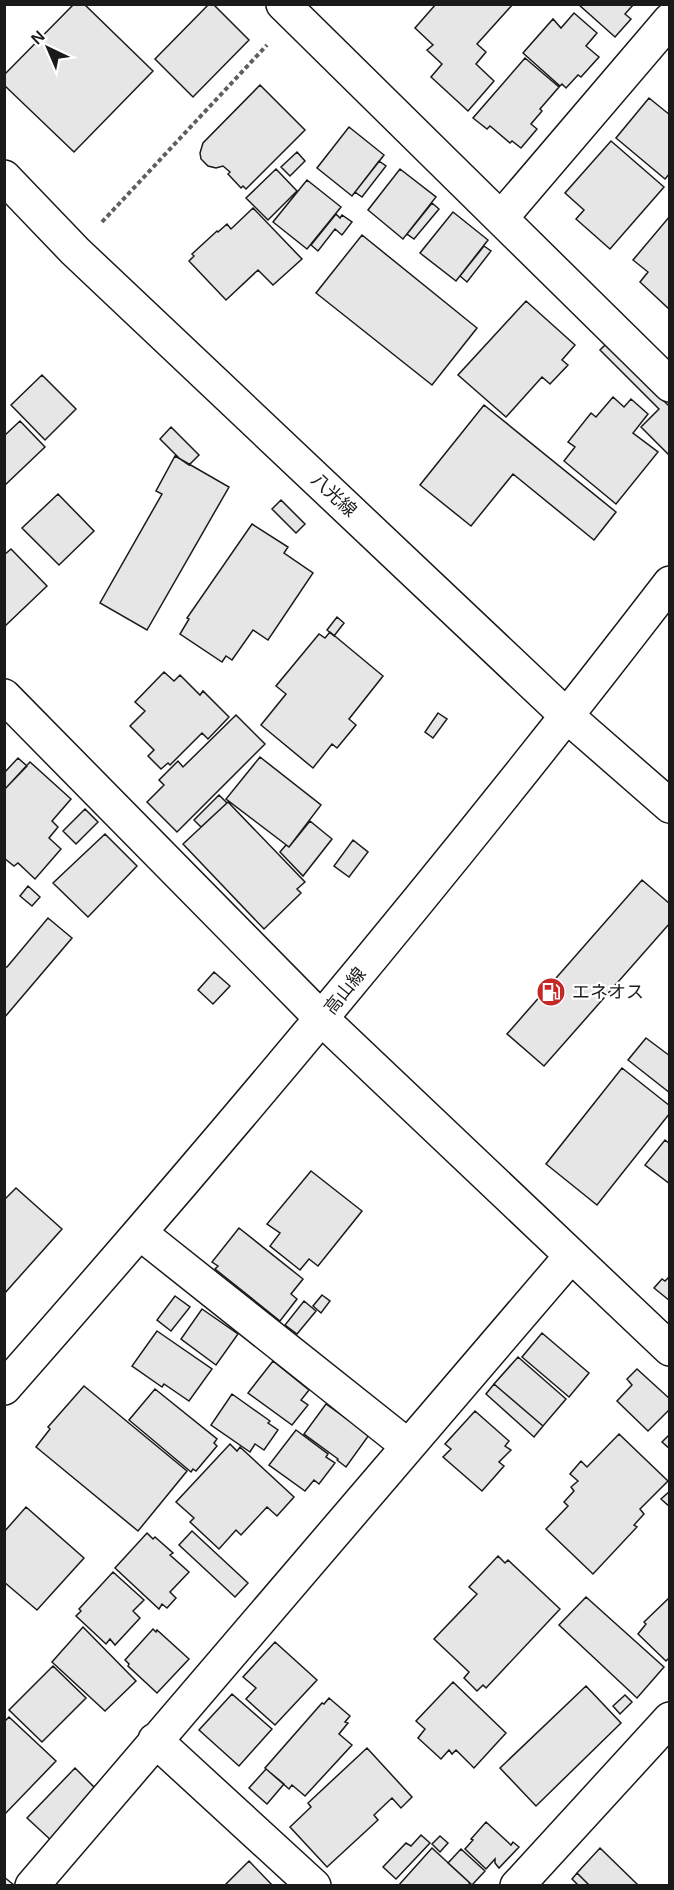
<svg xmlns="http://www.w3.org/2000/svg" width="674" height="1890" font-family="Helvetica,'Noto Sans JP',sans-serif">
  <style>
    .building { fill: #e6e6e6; stroke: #1a1a1a; stroke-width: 1.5 }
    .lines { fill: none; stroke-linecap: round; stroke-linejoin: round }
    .minor-casing { stroke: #1a1a1a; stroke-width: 36 }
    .tertiary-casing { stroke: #1a1a1a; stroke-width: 36 }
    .path { stroke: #5f5f5f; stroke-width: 4; stroke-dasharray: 4.5 3; stroke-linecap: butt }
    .minor { stroke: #fff; stroke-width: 33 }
    .tertiary { stroke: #fff; stroke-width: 33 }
    .labels { text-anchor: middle; stroke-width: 4.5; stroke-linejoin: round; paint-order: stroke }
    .street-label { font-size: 18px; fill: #1a1a1a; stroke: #fff }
    .poi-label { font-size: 18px; fill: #1a1a1a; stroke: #fff; text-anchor: start }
  </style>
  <rect width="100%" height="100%" fill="#fff"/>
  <path class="building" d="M74 4H84L153 71 74 152 4 85V75Z
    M209 4H213L249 40 193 97 155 59Z
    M436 4H513L477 44 486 52 476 64 494 81 468 111 431 77 442 64 427 50 433 45 415 28Z
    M578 4H634L625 14 631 19 615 37Z
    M574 13 597 33 586 46 599 57 581 77 578 75 566 88 562 84 560 86 523 53 553 19 561 28Z
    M525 58 559 87 540 109 542 111 531 124 537 129 521 148 512 141 510 143 490 126 487 129 473 118Z
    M260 85 305 130 246 189 243 186 241 188 228 174 230 172 223 166 216 168 208 166 201 159 200 153 203 143Z
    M649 98 670 115V173L665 179 616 138Z
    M349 127 384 155 352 196 317 168Z
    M611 141 664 187 610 249 576 219 584 210 565 193Z
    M297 152 305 161 290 176 281 167Z
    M379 161 386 166 362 197 355 192Z
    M276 169 297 191 268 220 246 198Z
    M400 169 436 197 403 239 368 210Z
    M307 180 341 207 307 249 273 222Z
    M432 203 439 209 414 239 407 234Z
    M253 208 302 259 273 285 258 270 226 300 189 261 194 256 192 254 217 231 218 232 227 224 231 229Z
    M453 212 488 240 456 281 420 253Z
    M336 214 340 218 342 215 352 222 342 235 335 229 318 251 311 245Z
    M670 216V307L668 308 640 282 648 272 633 260Z
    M362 235 477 328 432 385 316 293Z
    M484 246 491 251 467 282 460 276Z
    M526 301 575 345 562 360 568 365 550 384 542 377 506 417 458 375Z
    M606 344 670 407 669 455 641 427 659 409 600 350Z
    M42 375 76 409 45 440 11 405Z
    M613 397 624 407 631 399 648 414 633 433 658 452 616 504 564 461 575 447 568 442 591 413 596 417Z
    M484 405 616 512 594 540 513 474 471 526 420 485Z
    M20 421 45 447 4 486V436Z
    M171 427 199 455 189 465 180 459 160 439Z
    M175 456 229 487 147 630 100 603 162 494 156 491Z
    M58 494 94 531 59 565 22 528Z
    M281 500 305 524 296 533 272 509Z
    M252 524 288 547 284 553 313 573 268 640 253 630 232 660 226 656 222 662 180 634 189 619 187 618Z
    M11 549 47 586 4 627V555Z
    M337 617 344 623 334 636 327 630Z
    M330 632 383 676 349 719 356 725 337 748 332 744 313 768 261 725 286 694 276 686 319 634 325 638Z
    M164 672 174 681 180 675 200 695 203 691 229 717 208 739 202 733 170 765 168 763 161 769 148 756 154 750 130 726 145 711 135 702Z
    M438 713 447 719 433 738 425 732Z
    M236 715 265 744 177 832 147 802 164 785 159 780 178 761 183 767Z
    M260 757 321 805 289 847 226 799Z
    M18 758 27 766 4 790V773Z
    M30 762 71 799 52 821 58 827 49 838 61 849 35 879 18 863 14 866 4 858V790Z
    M219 795 227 803 201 827 194 820Z
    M228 802 305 882 297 889 301 893 264 929 183 844Z
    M85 809 98 822 76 844 63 831Z
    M310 821 332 839 303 876 280 852 286 845 289 847Z
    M105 834 137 866 88 917 53 883Z
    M353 840 368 852 349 877 334 866Z
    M642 880 670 904V923L544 1066 507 1034Z
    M28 886 40 897 32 906 20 896Z
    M48 918 72 938 4 1018V967H7Z
    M214 972 230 986 213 1004 198 990Z
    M646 1038 670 1056V1093L628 1060Z
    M622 1068 670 1106V1113L597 1205 546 1164Z
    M665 1140 670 1144V1184L645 1165Z
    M311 1171 362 1211 318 1266 309 1259 300 1270 270 1246 280 1233 267 1224Z
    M16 1188 62 1229 4 1294V1200Z
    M239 1228 303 1279 291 1294 297 1299 280 1321 215 1269 218 1266 212 1262Z
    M670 1276V1301L654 1288 662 1279 665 1281Z
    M322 1295 330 1301 321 1313 313 1306Z
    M175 1296 190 1307 171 1331 157 1320Z
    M304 1301 316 1311 297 1334 285 1325Z
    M202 1309 238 1334 216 1365 181 1339Z
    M157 1331 212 1369 189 1401 164 1384 162 1387 132 1366Z
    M542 1333 589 1373 569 1397 522 1357Z
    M518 1357 566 1399 543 1426 494 1384Z
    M273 1361 309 1390 301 1400 308 1405 292 1425 248 1393Z
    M637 1369 670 1399V1409L648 1431 617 1401 632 1385 627 1379Z
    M494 1384 543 1426 534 1437 486 1394Z
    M84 1386 187 1471 138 1531 36 1447 50 1429 48 1427Z
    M155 1389 217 1439 214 1443 217 1446 196 1471 193 1469 191 1472 129 1420Z
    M232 1394 270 1421 268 1423 278 1430 264 1450 255 1444 250 1452 211 1425Z
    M326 1404 369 1435 346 1467 337 1460 338 1459 304 1434Z
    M475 1411 509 1441 505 1446 511 1450 499 1462 504 1466 482 1491 443 1457 451 1449 445 1444Z
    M296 1430 328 1454 326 1457 335 1463 319 1484 314 1480 305 1491 269 1465Z
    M619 1434 668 1481 640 1509 644 1514 634 1525 637 1527 593 1574 546 1529 568 1506 564 1502 574 1491 571 1487 578 1481 570 1474 581 1461 587 1467Z
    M670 1434V1449L662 1442Z
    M230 1444 237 1451 240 1447 294 1497 277 1516 267 1507 241 1535 236 1530 219 1549 190 1522 194 1518 176 1502Z
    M670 1491V1507L661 1499Z
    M26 1507 84 1558 37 1610 4 1582V1532Z
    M192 1531 248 1583 235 1597 179 1545Z
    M147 1533 153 1539 155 1537 173 1553 170 1555 189 1572 170 1592 176 1598 167 1608 162 1604 159 1609 115 1568Z
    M498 1556 505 1563 508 1560 560 1609 486 1688 483 1685 477 1691 464 1678 469 1672 434 1639 477 1594 469 1587Z
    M113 1572 144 1600 133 1611 140 1618 115 1645 110 1639 106 1644 76 1616 81 1611 79 1609Z
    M586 1597 664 1667 637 1698 559 1625Z
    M670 1597V1657L666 1661 638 1634 646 1624 644 1622Z
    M83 1627 136 1681 105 1711 52 1662Z
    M153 1629 156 1632 157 1630 189 1659 157 1693 128 1666 129 1664 125 1660Z
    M275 1642 317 1680 275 1725 246 1699 256 1688 243 1677Z
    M53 1666 86 1698 42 1742 9 1710Z
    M453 1682 506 1733 474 1768 456 1750 452 1754 449 1750 441 1759 418 1738 425 1729 416 1721Z
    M586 1686 621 1723 536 1806 500 1768Z
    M232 1694 272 1729 239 1766 199 1730Z
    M625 1695 632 1702 620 1714 613 1706Z
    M329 1698 350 1716 345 1722 348 1723 339 1734 352 1745 305 1796 292 1785 289 1789 265 1768 322 1703 324 1704Z
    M9 1717 56 1761 4 1815V1722Z
    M367 1748 412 1797 401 1808 392 1798 374 1815 378 1820 327 1867 290 1827 311 1807 308 1803Z
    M75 1768 101 1794 53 1842 27 1818Z
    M266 1769 284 1784 267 1804 249 1788Z
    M486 1822 511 1845 513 1842 519 1847 499 1868 495 1863V1859L486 1869 465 1849 473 1840 471 1839Z
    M421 1835 430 1843 396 1879 383 1867 406 1843 411 1846Z
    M440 1836 448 1843 440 1852 432 1844Z
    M432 1848 470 1883 467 1886H398Z
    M600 1848 639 1886H590L577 1873Z
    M461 1849 485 1871 472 1885 448 1863Z
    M249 1861 273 1886H224Z
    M577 1873 590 1886H579L572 1879Z
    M4 1877 14 1885V1886H4Z"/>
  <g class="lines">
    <g class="minor-casing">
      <path id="minor" d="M283 4 670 385
        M501 218 670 20
        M4 696 322 1019 670 1349
        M140 1233 408 1446
        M155 1740 314 1886
        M32 1886 571 1256
        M517 1886 670 1719"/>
    </g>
    <g class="tertiary-casing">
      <path id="tertiary" d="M4 177 75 251 567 716 670 806
        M4 1388C235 1126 458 859 670 583"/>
    </g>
    <path class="path" d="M102 222 267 45"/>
    <use href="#minor" class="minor"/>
    <use href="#tertiary" class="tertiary"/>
  </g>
  <defs>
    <g id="fuel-disc" transform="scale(1.5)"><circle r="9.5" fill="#c62828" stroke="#fff"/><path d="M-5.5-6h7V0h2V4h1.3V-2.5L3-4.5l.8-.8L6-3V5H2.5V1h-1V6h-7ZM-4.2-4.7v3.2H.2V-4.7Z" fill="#fff"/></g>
  </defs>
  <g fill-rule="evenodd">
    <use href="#fuel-disc" x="551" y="992"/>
  </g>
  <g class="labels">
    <g class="street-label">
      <text transform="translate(334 495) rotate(43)" y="6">八光線</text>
      <text transform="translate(345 991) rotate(-51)" y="6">高山線</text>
    </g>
    <g class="poi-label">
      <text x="572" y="998">エネオス</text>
    </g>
  </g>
  <rect width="674" height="1890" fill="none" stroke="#1a1a1a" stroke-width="12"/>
  <g transform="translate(48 48) rotate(316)" stroke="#ffffff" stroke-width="4.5" paint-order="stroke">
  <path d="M0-4.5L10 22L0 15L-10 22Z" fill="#1a1a1a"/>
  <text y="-9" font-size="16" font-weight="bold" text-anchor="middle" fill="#1a1a1a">N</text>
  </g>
</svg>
